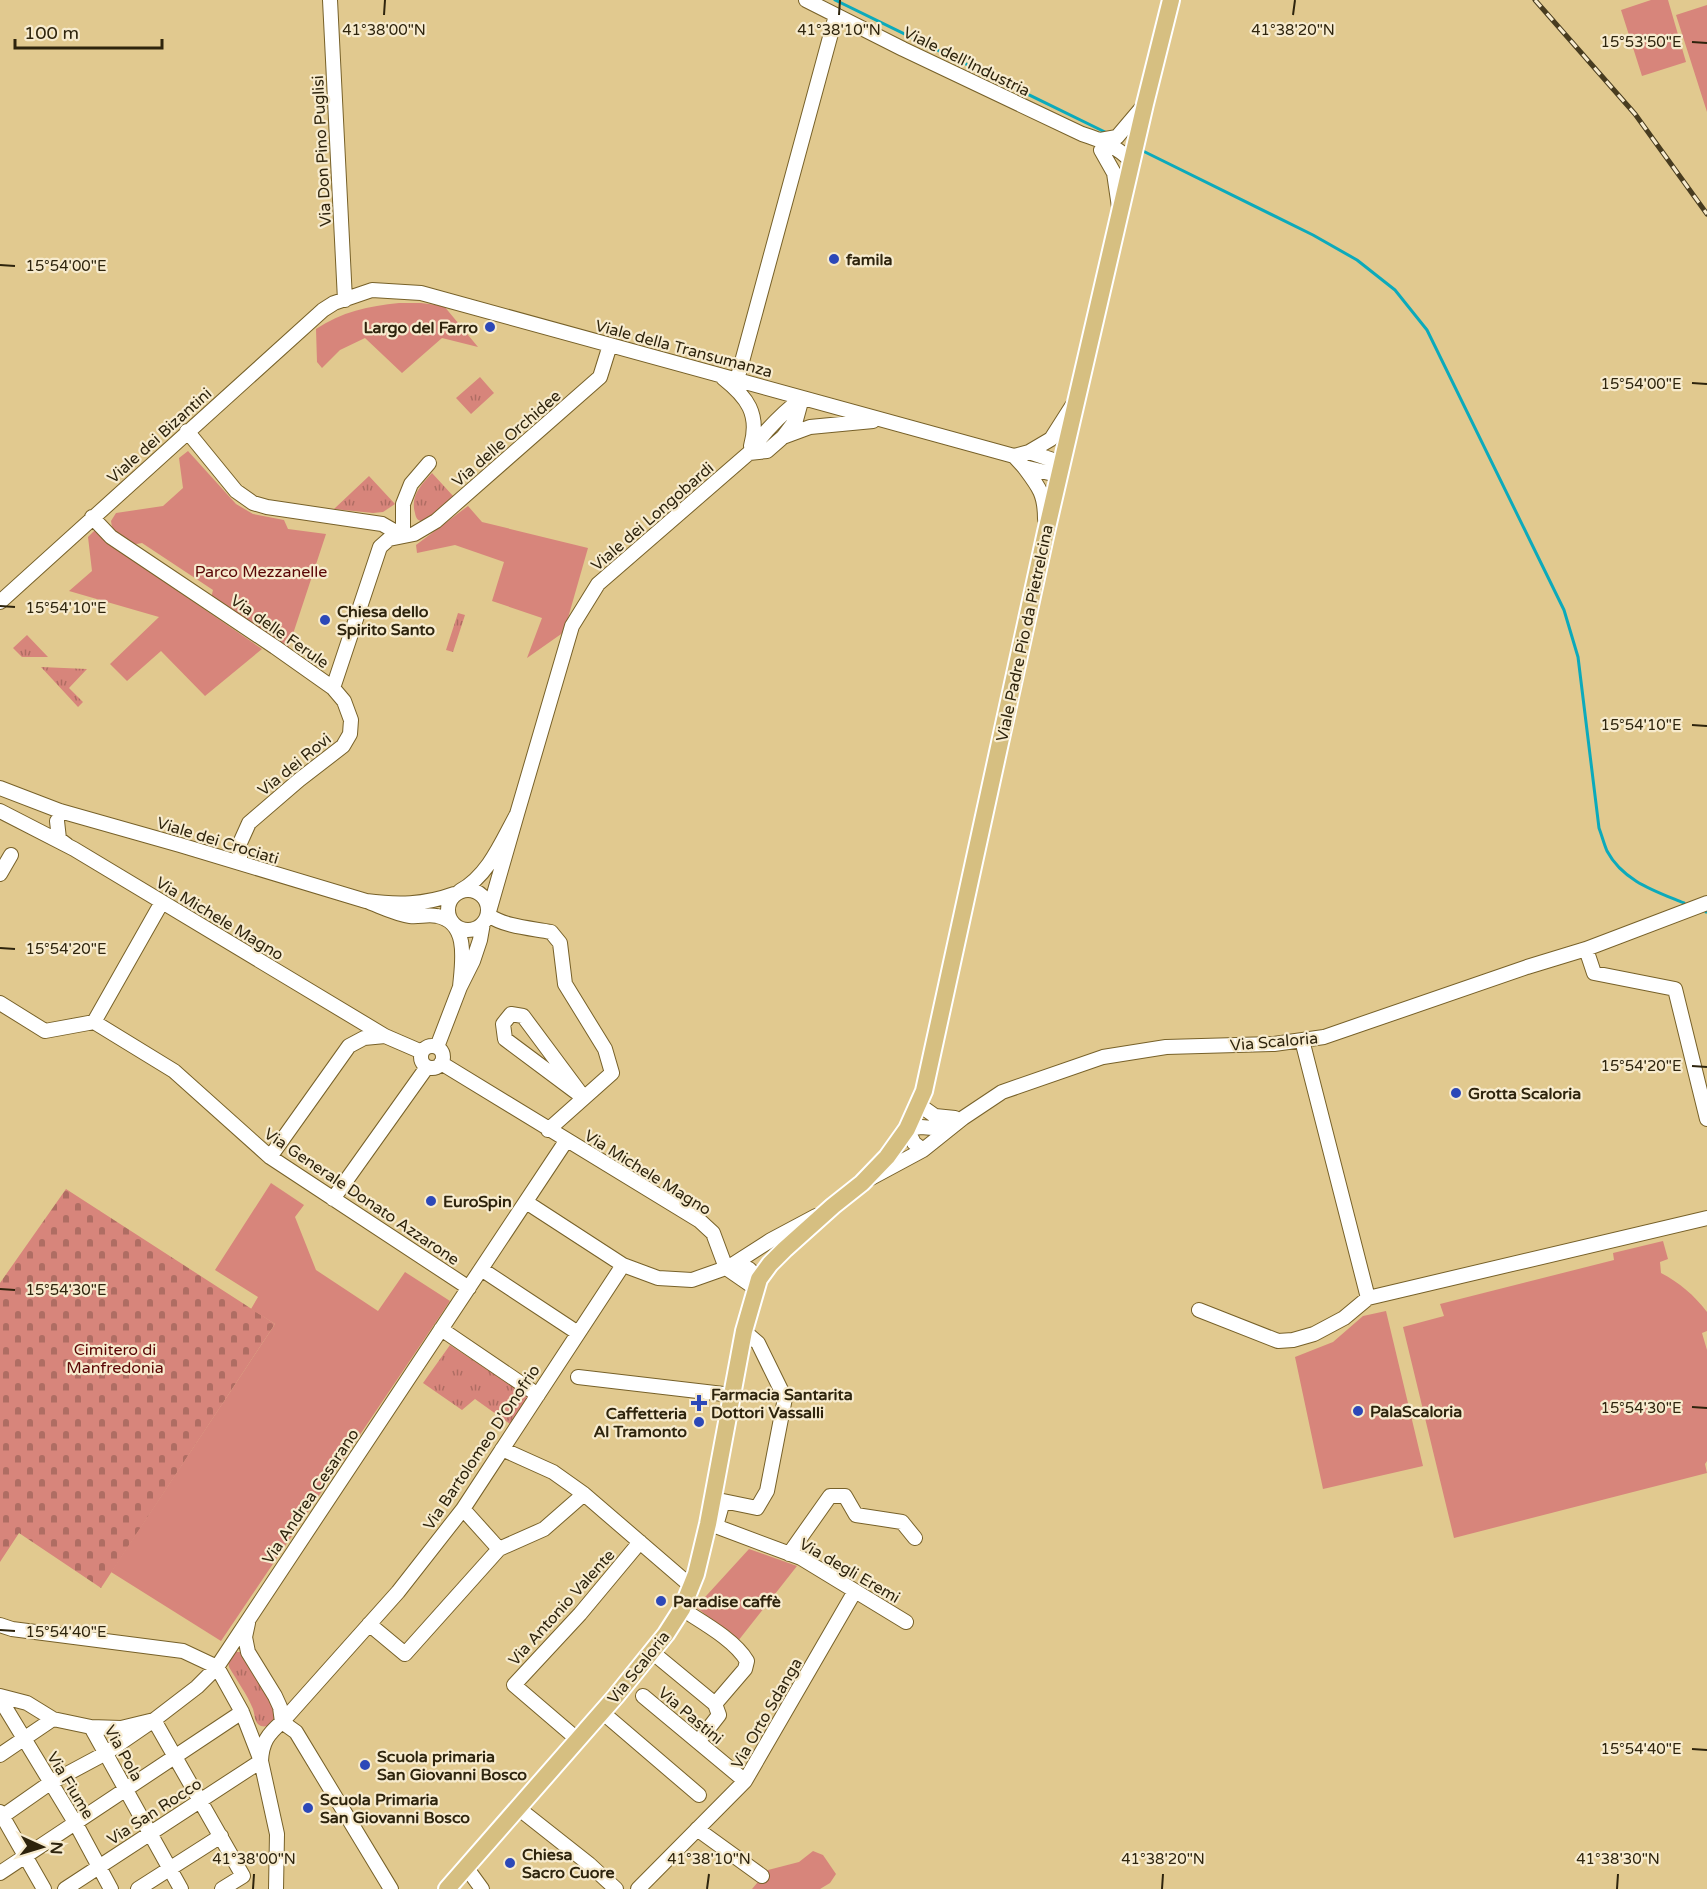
<svg xmlns="http://www.w3.org/2000/svg" width="1707" height="1889" font-family="'Varela Round',sans-serif">
  <style>
    .grass { fill: url(#grass-tufts) }
    .cemetery { fill: url(#cemetery-stones) }
    .park { fill: #d7857b }
    .lines { fill: none; stroke-linecap: round; stroke-linejoin: round }
    .stream { stroke: #0caabb; stroke-width: 3 }
    .minor-casing { stroke: #776129; stroke-width: 16 }
    .major-casing { stroke: #fff; stroke-width: 20 }
    .minor { stroke: #fff; stroke-width: 14 }
    .major { stroke: #d6bf81; stroke-width: 16 }
    .rail-casing { stroke: #483c20; stroke-width: 5 }
    .rail { stroke: #f7ebce; stroke-width: 3; stroke-dasharray: 9; stroke-linecap: butt }
    .ticks { fill: none; stroke: #2e240d; stroke-width: 2 }
    .poi-dot { fill: #2c48b8; stroke: #f7ebce; stroke-width: 2 }
    .labels { text-anchor: middle; stroke-width: 4.5; stroke-linejoin: round; paint-order: stroke }
    .street-label { font-size: 16px; fill: #2e240d; stroke: #f7ebce }
    .poi-label { font-size: 16px; font-weight: bold; fill: #2e240d; stroke: #f7ebce; text-anchor: start }
    .park-label { font-size: 16px; fill: #590505; stroke: #f7ebce }
    .ticks-label { font-size: 15px; text-anchor: middle; fill: #2e240d; stroke: #f7ebce; stroke-width: 4.5; stroke-linejoin: round; paint-order: stroke }
  </style>
  <defs>
    <pattern id="grass-tufts" width="24" height="20" patternUnits="userSpaceOnUse" patternTransform="scale(1.5)"><rect width="24" height="20" fill="#d7857b"/><path d="M3 7l-1-3M5 7V3M7 7l1-3M15 17l-1-3M17 17v-4M19 17l1-3" fill="none" stroke="#af6d63"/></pattern>
    <pattern id="cemetery-stones" width="16" height="16" patternUnits="userSpaceOnUse" patternTransform="scale(1.5)"><rect width="16" height="16" fill="#d7857b"/><path d="M2 7V4a2 2 0 0 1 4 0v3zM10 15v-3a2 2 0 0 1 4 0v3z" fill="#af6d63"/></pattern>
  </defs>
  <rect width="100%" height="100%" fill="#e1c98f"/>
  <path class="grass" d="M480 377 494 393 471 414 456 398Z
    M432 473 454 497 425 522C418 521 416 519 415 513 410 496 421 485 432 473Z
    M369 476 395 504 383 512 373 513 334 509Z
    M458 613 465 615 453 652 446 650Z
    M27 635 48 657H22L13 648Z
    M41 667 87 669 69 688 83 702 78 707Z
    M450 1345 529 1397 510 1424 475 1399 462 1410 423 1383Z
    M235 1652H241L244 1656 273 1705 276 1717C273 1723 268 1728 261 1726 254 1723 255 1715 253 1709 247 1694 237 1681 229 1667L228 1660Z"/>
  <path class="cemetery" d="M66 1189 275 1324 101 1588 19 1533 0 1562V1283Z"/>
  <path class="park" d="M1651 0H1668L1686 62 1642 76 1621 10Z
    M1707 5V112L1676 15Z
    M399 303H421L444 306 478 347 442 338 402 373 365 338 340 350 322 368 317 362 316 329C341 312 369 306 399 303Z
    M188 451 236 504 253 514 284 520 288 529 326 534 288 649 211 598 213 590 142 543 131 545C121 538 112 534 111 521L116 513 163 506 183 488 179 458Z
    M468 506 482 522 588 548 564 632 527 658 542 618 492 601 504 562 455 545 417 553 416 545Z
    M95 530 105 541 262 649 205 696 161 651 127 681 110 664 159 617 69 591 92 571 88 537Z
    M271 1183 304 1205 295 1217 316 1270 378 1311 405 1272 450 1301 221 1641 111 1572 275 1324 251 1309 258 1297 215 1270Z
    M1663 1241 1668 1259 1660 1262 1661 1273C1680 1283 1694 1295 1707 1312V1331L1702 1333 1707 1350V1461L1705 1464 1707 1473 1454 1538 1403 1327 1444 1316 1440 1304 1614 1260 1613 1253Z
    M1386 1311 1423 1466 1323 1489 1295 1357 1333 1342 1363 1316Z
    M749 1549 797 1566 738 1641 696 1607Z
    M813 1851 823 1855 836 1874 830 1883 820 1889H752L768 1870 799 1862Z"/>
  <g class="lines">
    <path class="stream" d="M835 0 1107 133
      M1143 151 1313 235 1357 260 1395 290 1427 330 1564 610 1578 657 1599 828C1602 836 1604 844 1607 851 1623 881 1655 891 1684 903
      M1706 912H1707"/>
    <g class="minor-casing">
      <path id="minor" d="M330 0 345 300
        M806 0 903 49 1082 134C1101 140 1118 147 1132 162
        M1100 140 1117 137 1145 104
        M1101 150 1114 173 1119 207
        M723 378C747 397 760 414 751 446
        M737 380 836 15
        M187 431 236 491 253 503 267 507 382 524 403 536
        M783 437 796 420 802 398
        M1029 452 1051 439 1072 406
        M749 453 767 451 783 437 810 427 873 421
        M1024 467C1039 487 1045 494 1045 519
        M92 517 111 537 275 647 333 688 344 701 351 720 350 734 343 746 299 780 249 823 240 843V863
        M403 536V504L411 484 429 463
        M0 602 323 310 334 303 372 290 421 293 1014 456 1029 452 1053 460 1060 470 1049 473 1024 467 1014 456
        M333 688 380 547 389 539 414 534 436 521 600 377 610 345
        M0 788 60 811 180 845 366 901
        M0 811 74 849 385 1036 422 1052
        M517 814 572 626 598 584 749 453C764 432 781 414 802 398
        M57 821 59 839 67 845
        M0 874 11 855
        M448 910a20 20 0 1 1 40 0a20 20 0 1 1-40 0Z
        M460 891C489 875 502 841 517 814L488 915C506 927 530 928 551 932L560 943 565 984 605 1049 612 1073 548 1130
        M454 894C424 905 397 905 366 901 380 906 395 914 410 916 419 917 428 914 437 916 470 922 462 964 460 987L473 961 480 940 483 923
        M1586 949 1594 973 1675 989 1707 1119
        M0 1003 45 1031 94 1022 162 902
        M511 1014 523 1016 584 1098 505 1039 503 1024Z
        M94 1022 174 1071 270 1157 469 1288
        M1302 1040 1368 1298 1707 1218
        M421 1057a11 11 0 1 1 22 0a11 11 0 1 1-22 0Z
        M437 1047 460 987
        M441 1063 700 1221 713 1233 726 1268
        M918 1104 935 1116 955 1118
        M923 1150 914 1143 907 1129 921 1127 933 1128 955 1121
        M270 1157 349 1046 364 1038 385 1036
        M871 1178 923 1150 963 1118 1002 1092 1103 1057 1166 1047 1274 1044 1324 1037 1527 967 1586 949 1707 903
        M333 1199 427 1067
        M526 1202 623 1265 658 1278 692 1280 726 1268 740 1266 749 1269 759 1279
        M729 1267 771 1240 816 1216
        M726 1268 755 1288
        M481 1269 578 1333
        M1199 1310 1278 1341 1293 1340 1314 1334 1344 1318 1368 1298
        M441 1329 538 1395
        M578 1377 732 1395
        M502 1449 553 1472 584 1494 692 1587
        M463 1509 499 1549
        M710 1524 801 1558 906 1622
        M716 1526 723 1501 757 1508 767 1491 785 1398 758 1343 744 1331
        M789 1554 830 1496H845L856 1515 902 1522 915 1538
        M682 1609C702 1622 735 1640 747 1661L745 1669 715 1704 719 1715 698 1742
        M248 1623 245 1637 248 1652 275 1696 280 1707 282 1722
        M369 1624 405 1654 499 1549 544 1529 584 1494
        M0 1625 12 1629 183 1651 217 1667
        M652 1652 715 1704
        M217 1667 242 1712 261 1761 277 1834 276 1889
        M0 1696 27 1703 53 1719 91 1727 121 1728 154 1720 197 1687 217 1667 566 1141
        M643 1696 745 1781
        M0 1699 76 1824 111 1889
        M602 1712 699 1795
        M282 1722 296 1732 391 1889
        M91 1727 181 1889
        M577 1739 514 1685 580 1614 640 1542
        M0 1755 53 1719
        M261 1761C262 1742 268 1734 282 1722L398 1592 463 1509 623 1265
        M518 1808 589 1864 616 1889
        M0 1812 44 1889
        M0 1818 50 1783 106 1753 154 1720 243 1876 222 1889
        M697 1829 762 1876
        M466 1867 482 1889
        M0 1873 242 1712
        M65 1889 261 1761
        M138 1889 221 1836
        M638 1889 745 1781 855 1591"/>
    </g>
    <g class="major-casing">
      <path id="major" d="M447 1889 616 1696 666 1634 682 1609 696 1574 708 1524 744 1331 759 1279 770 1264 785 1249 833 1206 862 1183 887 1157 907 1129 924 1091 1046 532 1145 104 1171 0"/>
    </g>
    <use href="#minor" class="minor"/>
    <use href="#major" class="major"/>
    <g class="rail-casing">
      <path id="rail" d="M1535 0 1635 114 1707 214"/>
    </g>
    <use href="#rail" class="rail"/>
  </g>
  <path class="ticks" d="M384 15 385 0M839 15 840 0M1293 15 1295 0M1692 42 1707 43M0 265 15 266M1692 383 1707 384M0 606 15 607M1692 725 1707 726M0 948 15 949M1692 1066 1707 1067M0 1289 15 1290M1692 1407 1707 1408M0 1630 15 1631M1692 1749 1707 1750M253 1889 254 1874M707 1889 709 1874M1162 1889 1163 1874M1617 1889 1618 1874"/>
  <g class="poi-dot">
    <circle cx="834" cy="259" r="6"/>
    <circle cx="490" cy="327" r="6"/>
    <circle cx="325" cy="620" r="6"/>
    <circle cx="1456" cy="1093" r="6"/>
    <circle cx="431" cy="1201" r="6"/>
    <path d="M696 1394h6v6h6v6h-6v6h-6v-6h-6v-6h6z"/>
    <circle cx="1358" cy="1411" r="6"/>
    <circle cx="699" cy="1422" r="6"/>
    <circle cx="661" cy="1601" r="6"/>
    <circle cx="365" cy="1765" r="6"/>
    <circle cx="308" cy="1808" r="6"/>
    <circle cx="510" cy="1863" r="6"/>
  </g>
  <g class="labels">
    <g class="street-label">
      <text transform="translate(967 61) rotate(26)" y="6">Viale dell'Industria</text>
      <text transform="translate(321 151) rotate(-93)" y="6">Via Don Pino Puglisi</text>
      <text transform="translate(684 348) rotate(15)" y="6">Viale della Transumanza</text>
      <text transform="translate(159 435) rotate(-42)" y="6">Viale dei Bizantini</text>
      <text transform="translate(506 438) rotate(-41)" y="6">Via delle Orchidee</text>
      <text transform="translate(652 516) rotate(-41)" y="6">Viale dei Longobardi</text>
      <text transform="translate(280 631) rotate(35)" y="6">Via delle Ferule</text>
      <text transform="translate(1024 633) rotate(-78)" y="6">Viale Padre Pio da Pietrelcina</text>
      <text transform="translate(294 764) rotate(-39)" y="6">Via dei Rovi</text>
      <text transform="translate(218 840) rotate(17)" y="6">Viale dei Crociati</text>
      <text transform="translate(220 918) rotate(31)" y="6">Via Michele Magno</text>
      <text transform="translate(1274 1041) rotate(-5)" y="6">Via Scaloria</text>
      <text transform="translate(648 1172) rotate(32)" y="6">Via Michele Magno</text>
      <text transform="translate(362 1196) rotate(34)" y="6">Via Generale Donato Azzarone</text>
      <text transform="translate(481 1447) rotate(-56)" y="6">Via Bartolomeo D'Onofrio</text>
      <text transform="translate(310 1496) rotate(-56)" y="6">Via Andrea Cesarano</text>
      <text transform="translate(850 1570) rotate(30)" y="6">Via degli Eremi</text>
      <text transform="translate(561 1607) rotate(-48)" y="6">Via Antonio Valente</text>
      <text transform="translate(638 1667) rotate(-51)" y="6">Via Scaloria</text>
      <text transform="translate(766 1713) rotate(-60)" y="6">Via Orto Sdanga</text>
      <text transform="translate(691 1715) rotate(40)" y="6">Via Pastini</text>
      <text transform="translate(124 1753) rotate(61)" y="6">Via Pola</text>
      <text transform="translate(71 1785) rotate(59)" y="6">Via Fiume</text>
      <text transform="translate(154 1811) rotate(-33)" y="6">Via San Rocco</text>
    </g>
    <g class="poi-label">
      <text x="846" y="265">famila</text>
      <text x="478" y="333" text-anchor="end">Largo del Farro</text>
      <text x="337" y="617">Chiesa dello<tspan x="337" dy="18">Spirito Santo</tspan></text>
      <text x="1468" y="1099">Grotta Scaloria</text>
      <text x="443" y="1207">EuroSpin</text>
      <text x="711" y="1400">Farmacia Santarita<tspan x="711" dy="18">Dottori Vassalli</tspan></text>
      <text x="1370" y="1417">PalaScaloria</text>
      <text x="687" y="1419" text-anchor="end">Caffetteria<tspan x="687" dy="18">Al Tramonto</tspan></text>
      <text x="673" y="1607">Paradise caffè</text>
      <text x="377" y="1762">Scuola primaria<tspan x="377" dy="18">San Giovanni Bosco</tspan></text>
      <text x="320" y="1805">Scuola Primaria<tspan x="320" dy="18">San Giovanni Bosco</tspan></text>
      <text x="522" y="1860">Chiesa<tspan x="522" dy="18">Sacro Cuore</tspan></text>
    </g>
    <g class="park-label">
      <text x="261" y="577">Parco Mezzanelle</text>
      <text x="115" y="1355">Cimitero di<tspan x="115" dy="18">Manfredonia</tspan></text>
    </g>
  </g>
  <g class="ticks-label">
    <text x="384" y="35">41°38'00"N</text>
    <text x="839" y="35">41°38'10"N</text>
    <text x="1293" y="35">41°38'20"N</text>
    <text x="1641" y="47">15°53'50"E</text>
    <text x="66" y="271">15°54'00"E</text>
    <text x="1641" y="389">15°54'00"E</text>
    <text x="66" y="613">15°54'10"E</text>
    <text x="1641" y="730">15°54'10"E</text>
    <text x="66" y="954">15°54'20"E</text>
    <text x="1641" y="1071">15°54'20"E</text>
    <text x="66" y="1295">15°54'30"E</text>
    <text x="1641" y="1413">15°54'30"E</text>
    <text x="66" y="1637">15°54'40"E</text>
    <text x="1641" y="1754">15°54'40"E</text>
    <text x="254" y="1864">41°38'00"N</text>
    <text x="709" y="1864">41°38'10"N</text>
    <text x="1163" y="1864">41°38'20"N</text>
    <text x="1618" y="1864">41°38'30"N</text>
  </g>
  <g transform="translate(42 1847) rotate(94)" stroke="#f7ebce" stroke-width="4.5" paint-order="stroke">
  <path d="M0-4.5L10 22L0 15L-10 22Z" fill="#2e240d"/>
  <text y="-9" font-size="16" font-weight="bold" text-anchor="middle" fill="#2e240d">N</text>
  </g>
  <path d="M15 39v9h147v-9" fill="none" stroke="#2e240d" stroke-width="3"/>
  <text x="24" y="39" font-size="18" fill="#2e240d" stroke="#f7ebce" stroke-width="4.5" paint-order="stroke">100 m</text>
</svg>
